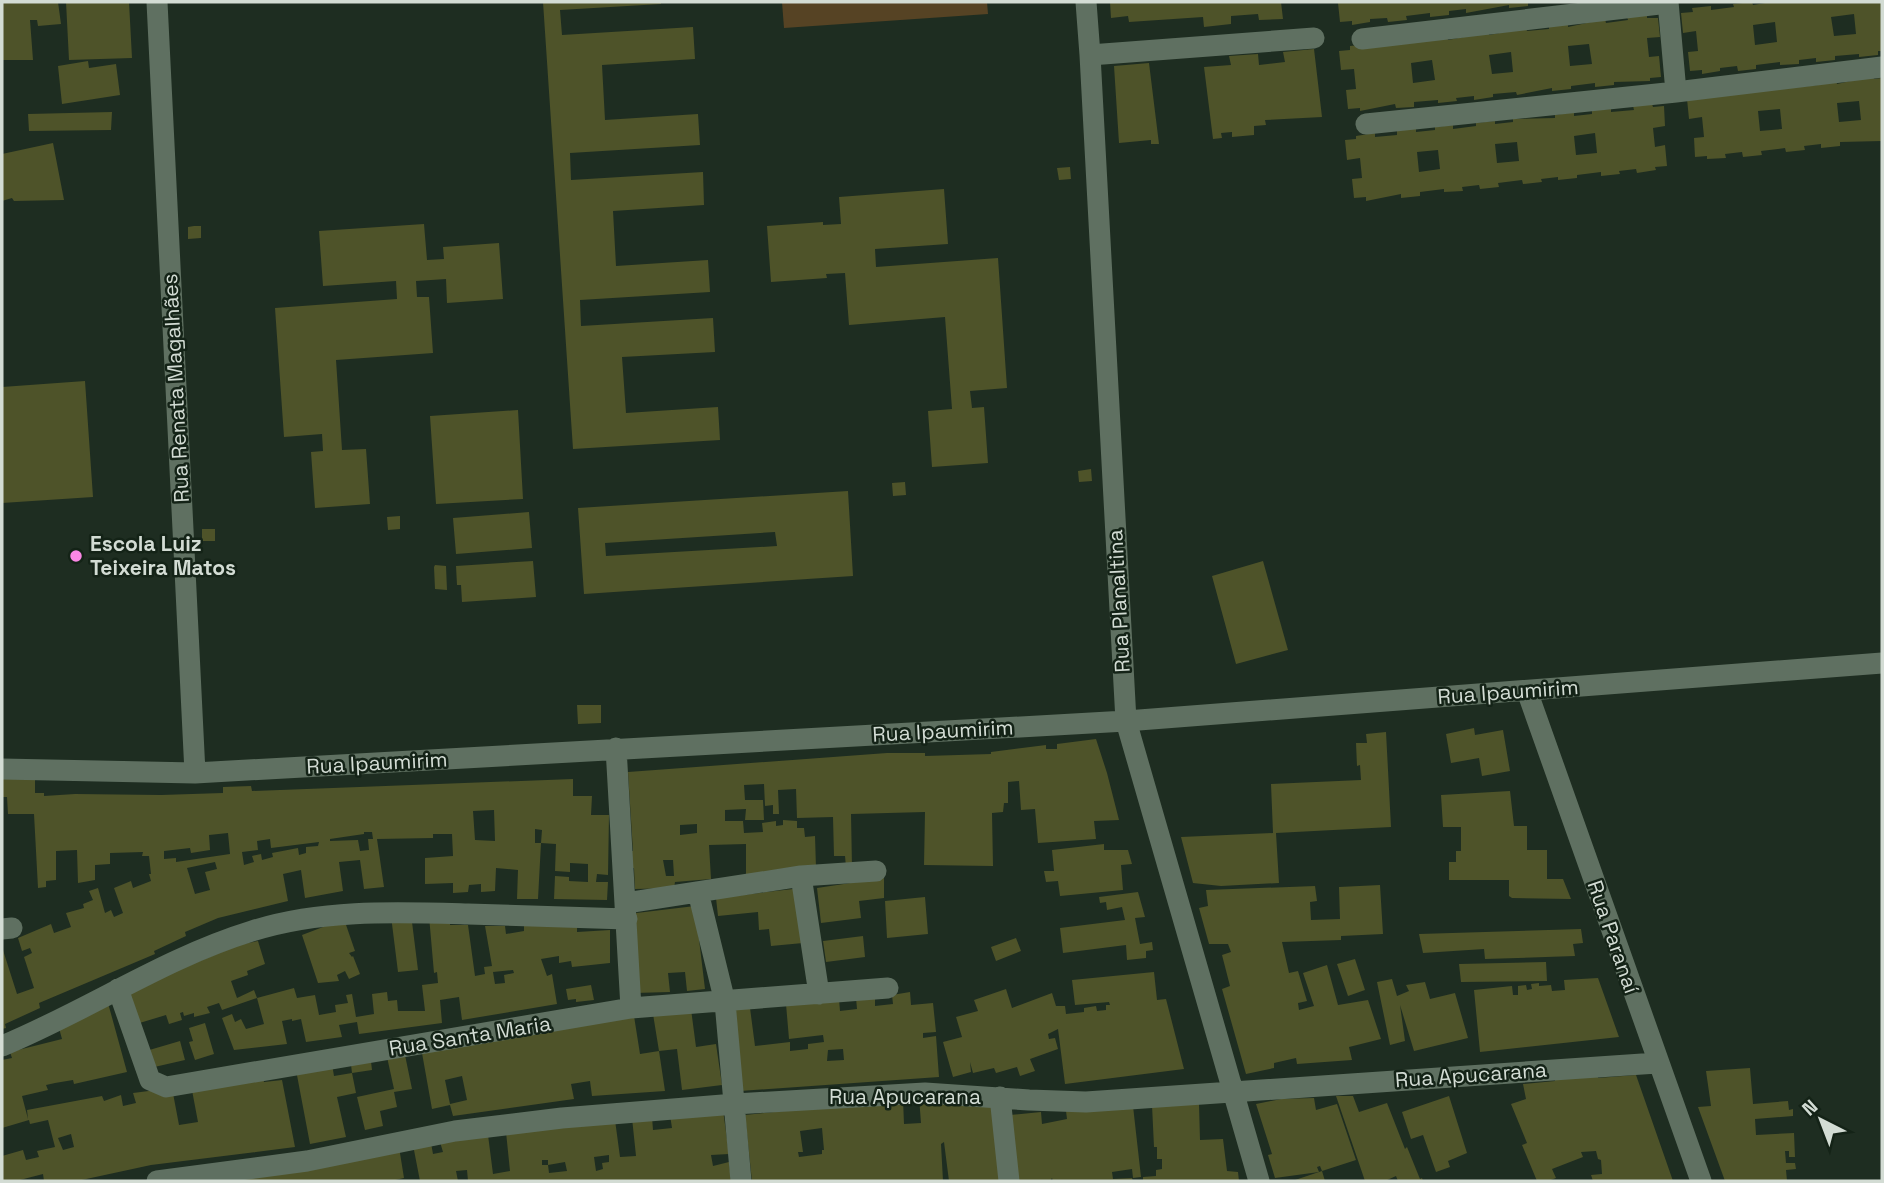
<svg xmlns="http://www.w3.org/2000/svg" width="1884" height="1183" font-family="'Space Grotesk',sans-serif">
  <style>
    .green { fill: #564324 }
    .building { fill: #4e5329; fill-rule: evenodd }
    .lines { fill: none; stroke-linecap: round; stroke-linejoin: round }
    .minor { stroke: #5f7061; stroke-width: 21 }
    .poi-dot { fill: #fb87e5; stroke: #142317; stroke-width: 2.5 }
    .labels { text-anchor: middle; stroke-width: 5; stroke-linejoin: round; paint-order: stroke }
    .street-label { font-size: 21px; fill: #d3dcd4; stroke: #142317 }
    .poi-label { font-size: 21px; font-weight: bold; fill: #d3dcd4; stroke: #142317; text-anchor: start }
  </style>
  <rect width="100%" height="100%" fill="#1e2d21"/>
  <path class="green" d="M782 2H987L988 14 784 28Z"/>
  <path class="building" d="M2 2H58L61 24 38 26 37 20H30L33 60H3Z
    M66 2H129L132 58 69 60Z
    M543 2H661V4L560 10 562 35 693 27 695 59 602 65 605 120 698 114 700 145 570 153 571 180 703 172 704 205 613 211 616 266 708 260 710 292 580 300 581 326 713 318 715 352 622 357 626 413 718 407 720 440 573 449Z
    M1110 2H1281L1283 19 1259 20 1258 14 1231 16V24L1204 27 1203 17 1129 22 1128 16 1111 18Z
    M1348 2H1528V6L1509 8V5L1466 13V9L1449 11V15L1430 17V13L1406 16 1407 20 1388 22 1387 18 1370 19V22L1352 25V21L1340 22 1338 3Z
    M1752 2 1753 5 1771 2H1882V51H1878V55L1859 57V54L1835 56V60L1816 62V58L1799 60V64L1780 65V62L1756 65V69L1738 71 1737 66 1720 68V71L1702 74V70L1690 71 1688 52 1698 51 1696 31 1683 33 1681 13 1693 12 1692 8 1711 6V10L1734 7 1733 4ZM1854 14 1856 34 1834 36 1831 17ZM1775 22 1777 42 1755 45 1753 25Z
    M1647 15V18H1658L1660 37 1647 38 1649 57 1659 56 1661 77 1650 78V81L1614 82V85L1595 87V83L1571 86V89L1552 91V88L1517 95 1516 92 1493 94V97L1474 100V96L1456 98 1457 101 1438 103V100L1414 102V107L1396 108 1395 104 1360 111V108L1348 109 1346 90 1356 89 1354 69 1341 70 1339 51 1350 50V46L1447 36 1448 40 1489 32V35L1526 28 1527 31 1549 29V25L1568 23V27L1605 19 1606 23 1628 20 1627 17ZM1589 44 1592 64 1570 66 1568 46ZM1511 52 1513 72 1492 74 1489 55ZM1432 60 1435 80 1413 83 1411 63Z
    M1314 49 1322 117 1265 120 1266 125 1254 126V135L1232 137V132L1221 133 1222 138 1213 139 1204 67 1231 65 1229 56 1258 54 1259 65 1285 62 1283 52Z
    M88 61 89 68 116 64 120 95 62 104 58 66Z
    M1149 63 1159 144H1151V140L1119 143 1114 66Z
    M1873 76 1874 79 1882 78V141L1840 142V146L1821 148V144L1804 146 1805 150 1786 152 1785 148 1761 151 1762 155 1743 157 1742 152 1725 154 1726 158 1707 159V156L1695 157 1694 138 1704 137 1702 117 1689 119 1687 99 1818 85 1817 82 1836 80 1837 84ZM1859 101 1861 120 1839 122 1837 103ZM1780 109 1782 129 1760 131 1758 111Z
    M1652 104 1653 107 1664 106 1665 126 1653 128 1655 147 1665 145 1667 166 1655 167 1656 170 1637 173 1636 169 1619 171 1620 174 1601 176V172L1577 175V178L1558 180V177L1541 179 1542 182 1523 184 1522 180 1498 183 1499 187 1480 189 1479 185 1462 187 1463 191 1444 192V189L1420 192V196L1401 198V194L1366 201V197L1354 198 1352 179 1362 178 1360 158 1347 160 1345 140 1356 139V136L1375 133V137L1397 135V131L1416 128V132L1435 130V127L1453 125V129L1476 126V123L1495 121V124L1513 122V119L1555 118V115L1574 112V116L1592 114V110L1611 109V112L1634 110 1633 106ZM1595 133 1597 153 1576 155 1574 136ZM1517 142 1519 161 1497 163 1495 144ZM1438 150 1440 169 1419 172 1417 152Z
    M112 112 111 130 29 131 28 114Z
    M53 143 64 200 14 201 12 198 2 201V154Z
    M1070 167 1071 179 1059 180 1057 168Z
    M944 189 948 244 875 249 876 267 998 258 1007 388 970 391 972 408 984 407 988 463 932 467 928 411 952 409 945 317 849 325 845 273 826 274 827 278 771 282 767 226 823 222V225L841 224 839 197Z
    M424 224 427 260 444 259 443 247 499 243 503 299 447 303 446 279 416 281 417 297H429L433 353 336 360 342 450 366 449 370 504 315 508 311 452 323 451 322 434 284 437 275 308 397 299 396 281 323 286 319 231Z
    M194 226H201V238L188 239V227Z
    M85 381 93 497 2 503V387Z
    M518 410 523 499 436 504 430 416Z
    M1091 469 1092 481 1079 482 1078 471Z
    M905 482 906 495 893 496 892 483Z
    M848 491 853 576 584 594 578 508ZM775 532 777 546 606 556 605 543Z
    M529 512 532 548 456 554 453 518Z
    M400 516V529L388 530 387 517Z
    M202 529H215V541H202Z
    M533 561 536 597 462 602 461 585H457L456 566Z
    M1263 561 1288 650 1236 664 1212 576Z
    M435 565 446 566 447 590 435 589 434 567Z
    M577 705H601V723L578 724Z
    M1474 728 1475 735 1503 730 1510 771 1482 776 1479 758 1451 763 1446 734Z
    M1386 732 1391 827 1276 833 1279 883 1221 886 1193 883 1181 837 1273 833 1271 784 1361 780 1360 765 1357 766 1356 743H1367L1366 734Z
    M1096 739 1107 773 1119 820 1094 821 1096 839 1038 843 1035 809 1021 810 1019 781 1008 782V803H1004L1003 812 992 813 993 866 924 865 925 812 851 814 852 867H846L845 856H834L833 817 797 818 796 789 778 790 779 814H773V805L765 806 764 784 744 785 745 800H763L764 820H745L746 809 725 810V821H743L744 833 763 832 762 823 776 821V826L783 825V820L797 821V828H804L805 837 815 836 816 868 746 875V844L709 845 711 879 675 882 674 888 635 889 634 868H630V851H633L628 772 887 753H925V756L991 754V752L1046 745V749H1057V744ZM697 824V833L680 835V825ZM663 860H673L674 876H666Z
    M2 776 35 778V793H44V796L75 794 161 795 223 793V787L251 786 252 791 573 779V796H592L591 815H609L608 875 597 874 596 882H608L607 900 554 899 555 876 569 877V881L588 882V864L570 863V872L555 871 556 844 541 843 542 830 535 829V843H541L538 899H517L518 870 496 868 495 891 481 892V884L469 885 468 892 453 893V883L425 884V858L453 856 452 834H433V838L377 839 384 887 364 889 360 860 339 862 343 891 305 898 301 870 283 874 288 901 218 918 185 932 186 936 154 951 155 954 39 1003 40 1008 5 1024 6 1028 2 1029V947L17 994 34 988 24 957 32 953 30 948 22 951 18 938 51 924 54 933 71 927 66 913 84 908 83 904 93 900 89 891 98 888 105 913 111 910 114 917 123 913 114 888 131 881 133 888 151 881 149 874H151L149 856H142L143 852 110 853V864L95 865V880L78 883 77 850 56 851V880L46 881V887L38 888 34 814H8L7 797H2ZM494 810 495 841 475 840 473 811ZM364 832H372L373 839H368L369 850 360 851 358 840 330 841V839L364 834ZM228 833 230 854 176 862V858L164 859V851L190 848 191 853 210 850 209 835ZM270 839 271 848 319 842 318 846 306 847V853L299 855 298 848 272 853 273 857 262 860 261 854 252 856 254 862 244 865 242 852 258 850 257 841ZM215 862 217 869 205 872 210 890 195 894 187 868Z
    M1510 791 1514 826H1527V850H1547V879H1563L1571 899 1512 898 1509 896V880H1449V862H1456V851H1461V827H1443L1441 795Z
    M1104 844V850H1128L1132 864 1121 865 1123 890 1060 896 1058 881 1046 882 1044 871H1054L1052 850Z
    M884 878V898L859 901 861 918 821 923 817 888Z
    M1380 885 1383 934 1341 936V940L1282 942 1289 973 1298 971 1307 1001 1298 1003 1299 1010 1314 1006 1303 973 1327 965 1338 1005 1368 1000 1381 1039 1349 1047 1352 1060 1297 1064 1296 1058 1274 1063V1068L1246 1074 1222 989 1230 986 1222 955 1231 952 1228 944H1209L1199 908 1208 906 1206 890 1315 886 1317 901 1310 902 1311 920 1340 919 1339 887Z
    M793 889 803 943 771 946 769 929 759 930 758 912 718 916 716 898Z
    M1138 892 1145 917 1135 918 1140 944 1152 942 1153 950 1146 951V958L1127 960 1126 945 1063 953 1060 928 1125 920 1122 907 1107 910 1106 902 1100 903 1099 897Z
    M925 897 928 934 887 938 885 901Z
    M695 906 705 989 687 991 685 972 668 973 670 992 634 993 628 914Z
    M411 914 418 970 398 972 391 916Z
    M429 916 450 919V925H468L475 976 485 974 484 967 492 966 485 926H505L506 934 524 931V926H577V932L610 930V963L572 967 571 961 559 963V956L541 959 547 976 552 974 557 1004 462 1020 459 997 440 1000 442 1023 359 1034 357 1022 339 1025 342 1037 306 1042 301 1019 292 1021V1019L282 1021 287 1044 234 1050 222 1018 232 1014 235 1022 241 1019 246 1029 264 1024 257 998 294 988 297 998 315 995 319 1015 336 1012 335 1005 348 1003 346 995 352 994 356 1017 374 1014 372 994 387 992 388 1001 397 1000 398 1011H425L422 985 438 983 437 972 434 973ZM513 970 514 973 504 975 505 983 495 984 493 972Z
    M344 919 355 951 349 953 352 957 353 956 360 974 349 979 345 971 337 975 339 981 318 983 302 935Z
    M1581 929 1583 943 1573 944 1575 956 1485 959 1484 949 1423 953 1419 934Z
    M863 936 865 957 826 962 823 941Z
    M1016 938 1021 951 996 961 991 947Z
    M258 941 265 964 247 971 248 975 231 981 237 998 254 990 257 998 222 1010 219 1003 207 1007 210 1013 194 1017V1013L184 1016 183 1012 180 1013 182 1020 169 1024 166 1015 133 1025 126 992 238 945Z
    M1355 959 1365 990 1348 996 1337 964Z
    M1546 962 1547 981 1461 982 1459 964Z
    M1154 972 1157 1000 1166 999 1184 1069 1065 1084 1058 1029 1048 1034 1049 1039 1055 1038 1058 1049 1030 1059 1035 1071 1020 1076 1017 1067 996 1073 994 1068 973 1073 970 1062 971 1072 953 1077 943 1042 962 1037 956 1017 978 1011 974 1000 1006 989 1012 1008 1052 993 1056 1006H1065L1066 1014 1084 1012V1008L1096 1006 1097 1011 1106 1010V1005H1110L1109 1002 1075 1005 1072 980Z
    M1598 978 1619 1037 1480 1052 1474 990 1512 986 1513 995H1518V986L1526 985 1527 990 1532 989 1531 984 1539 983V986L1551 985 1552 991 1565 990 1564 980Z
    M1392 979 1397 996 1409 991 1406 985 1425 982 1430 999 1455 993 1468 1038 1414 1051 1400 1005 1405 1041 1390 1045 1377 982Z
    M591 985 594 1000 576 1002V999L568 1000 566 989Z
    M910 992 911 1005 933 1003 936 1032 923 1033V1038L936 1036 939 1077 740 1091 734 1009 750 1008 755 1046 790 1042V1051L808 1049V1044L824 1042 823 1035 789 1039 786 1004 839 999 840 1011 857 1009 856 998 875 996V1006L893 1004 892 995ZM843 1049 844 1060 827 1061 828 1050Z
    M108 1003 127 1072 74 1084 73 1080 55 1083 46 1085 48 1090 22 1096 28 1119 27 1110 102 1096 104 1101 121 1095 123 1106 136 1103 133 1093 172 1088 179 1125 198 1122 191 1085 262 1072 264 1082 282 1080 295 1147 151 1165 77 1181H44L43 1174 16 1181H2V1156L23 1150 26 1160 39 1157 37 1151 55 1147 48 1120 30 1124 29 1120 2 1128V1060L12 1058 10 1052 62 1039 59 1028ZM71 1134 74 1147 63 1150 58 1138Z
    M691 1009 696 1047 716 1044 722 1085 682 1090 677 1049 659 1051 665 1091 592 1096 590 1081 571 1084 574 1099 453 1116 450 1105 432 1109 422 1053 634 1016 640 1054 659 1051 653 1014ZM462 1076 467 1100 450 1104 445 1080Z
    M205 1023 214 1054 195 1060 189 1042 193 1041 189 1028Z
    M180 1041 185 1060 150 1068 146 1051Z
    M370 1053 372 1070 352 1073 350 1056Z
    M405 1055 412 1089 394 1092 397 1107 380 1111 383 1126 365 1130 357 1097 394 1089 387 1057Z
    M332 1064 334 1076 352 1073 356 1093 337 1097 346 1137 310 1144 296 1070Z
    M1750 1068 1753 1104 1788 1101 1789 1110 1793 1109V1116L1755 1119 1756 1135 1794 1133 1795 1157H1789V1151H1785L1786 1163H1795L1796 1169 1786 1170 1787 1181H1725L1698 1107 1711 1106 1706 1071Z
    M1598 1072V1078L1636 1075 1673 1181H1593L1591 1175 1602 1174 1601 1160 1598 1159 1596 1151 1581 1152 1583 1157 1552 1169 1556 1178 1548 1181H1537L1522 1145 1527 1143 1511 1104 1526 1099 1523 1084 1555 1081V1075Z
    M1336 1096H1353L1359 1112 1387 1103 1405 1149 1407 1147 1420 1179 1422 1178 1423 1181H1398L1396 1176 1385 1181H1365Z
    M1449 1096 1467 1153 1448 1161 1450 1167 1436 1172 1423 1135 1411 1139 1402 1112Z
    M919 1097 991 1099 1001 1181H949L944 1142 941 1144 943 1181H752L745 1115 903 1099 904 1124 921 1123ZM822 1128 824 1150H822V1154L799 1157 798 1152H803L800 1131Z
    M1314 1098 1316 1110 1337 1104 1356 1160 1322 1171 1320 1166 1317 1167 1319 1172 1275 1178 1268 1155 1272 1154 1256 1104 1281 1099Z
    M1199 1104 1200 1140 1223 1139 1227 1171 1238 1172 1239 1181H1143V1177L1156 1176V1170L1162 1169V1159H1157V1147H1154L1152 1105Z
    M1133 1106 1141 1177 1133 1178 1132 1169 1112 1172 1113 1179 1132 1178 1133 1181H1053L1052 1178 1050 1181H1015L1010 1115 1041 1112 1042 1124 1067 1119 1066 1111Z
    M723 1110 729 1154 711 1155 713 1166 729 1162 731 1181H468L467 1170 456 1171 458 1181H420L413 1145 431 1143 433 1154 443 1152 440 1142 488 1135 493 1174 510 1171 506 1132 615 1120 620 1157 636 1156 632 1118 652 1117 653 1130 672 1128 670 1115ZM609 1155V1162L602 1163 603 1169 596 1171 594 1157ZM542 1160H548V1165L565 1162 567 1171 549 1173 548 1165H542Z
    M399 1147 404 1178 391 1181H204Z
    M1322 1171 1325 1181H1292Z"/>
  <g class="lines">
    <path class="minor" d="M157 2 195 773
      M1086 2 1090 55 1126 721 1259 1181
      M1668 2 1676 92
      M1362 39 1668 3
      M1090 55 1314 38
      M1366 124 1676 92 1882 67
      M1527 691 1701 1181
      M2 769 195 773 1126 721 1882 663
      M801 876 819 994
      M698 892 725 1002 741 1181
      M626 903 801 876 876 871
      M2 929 12 928
      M118 989 150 1080 166 1087 631 1008 616 748
      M631 1008 888 988
      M2 1046C87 1011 164 958 252 931 321 909 396 912 468 914 521 916 574 917 627 919
      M1000 1097 1009 1181
      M157 1181 307 1161 455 1131 562 1118 735 1104 925 1093 1029 1100 1086 1102 1657 1063"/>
  </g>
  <circle class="poi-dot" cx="76" cy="556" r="7"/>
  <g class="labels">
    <g class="street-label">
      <text transform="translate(176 388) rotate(-93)" y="7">Rua Renata Magalhães</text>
      <text transform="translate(1119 601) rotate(-93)" y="7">Rua Planaltina</text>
      <text transform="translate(1508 692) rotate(-4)" y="7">Rua Ipaumirim</text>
      <text transform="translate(943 731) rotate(-3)" y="7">Rua Ipaumirim</text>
      <text transform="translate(377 763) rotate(-3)" y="7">Rua Ipaumirim</text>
      <text transform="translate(1613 937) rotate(71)" y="7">Rua Paranaí</text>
      <text transform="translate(470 1036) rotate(-9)" y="7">Rua Santa Maria</text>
      <text transform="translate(1471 1075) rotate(-4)" y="7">Rua Apucarana</text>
      <text x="905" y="1104">Rua Apucarana</text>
    </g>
    <g class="poi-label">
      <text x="90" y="551">Escola Luiz<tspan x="90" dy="24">Teixeira Matos</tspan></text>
    </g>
  </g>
  <rect width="1884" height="1183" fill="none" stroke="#d3dcd4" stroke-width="7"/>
  <g transform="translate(1821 1120) rotate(318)" stroke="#142317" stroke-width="5" paint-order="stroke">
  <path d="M0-5L12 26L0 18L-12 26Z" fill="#d3dcd4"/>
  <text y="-10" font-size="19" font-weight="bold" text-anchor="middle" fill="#d3dcd4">N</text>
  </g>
</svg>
